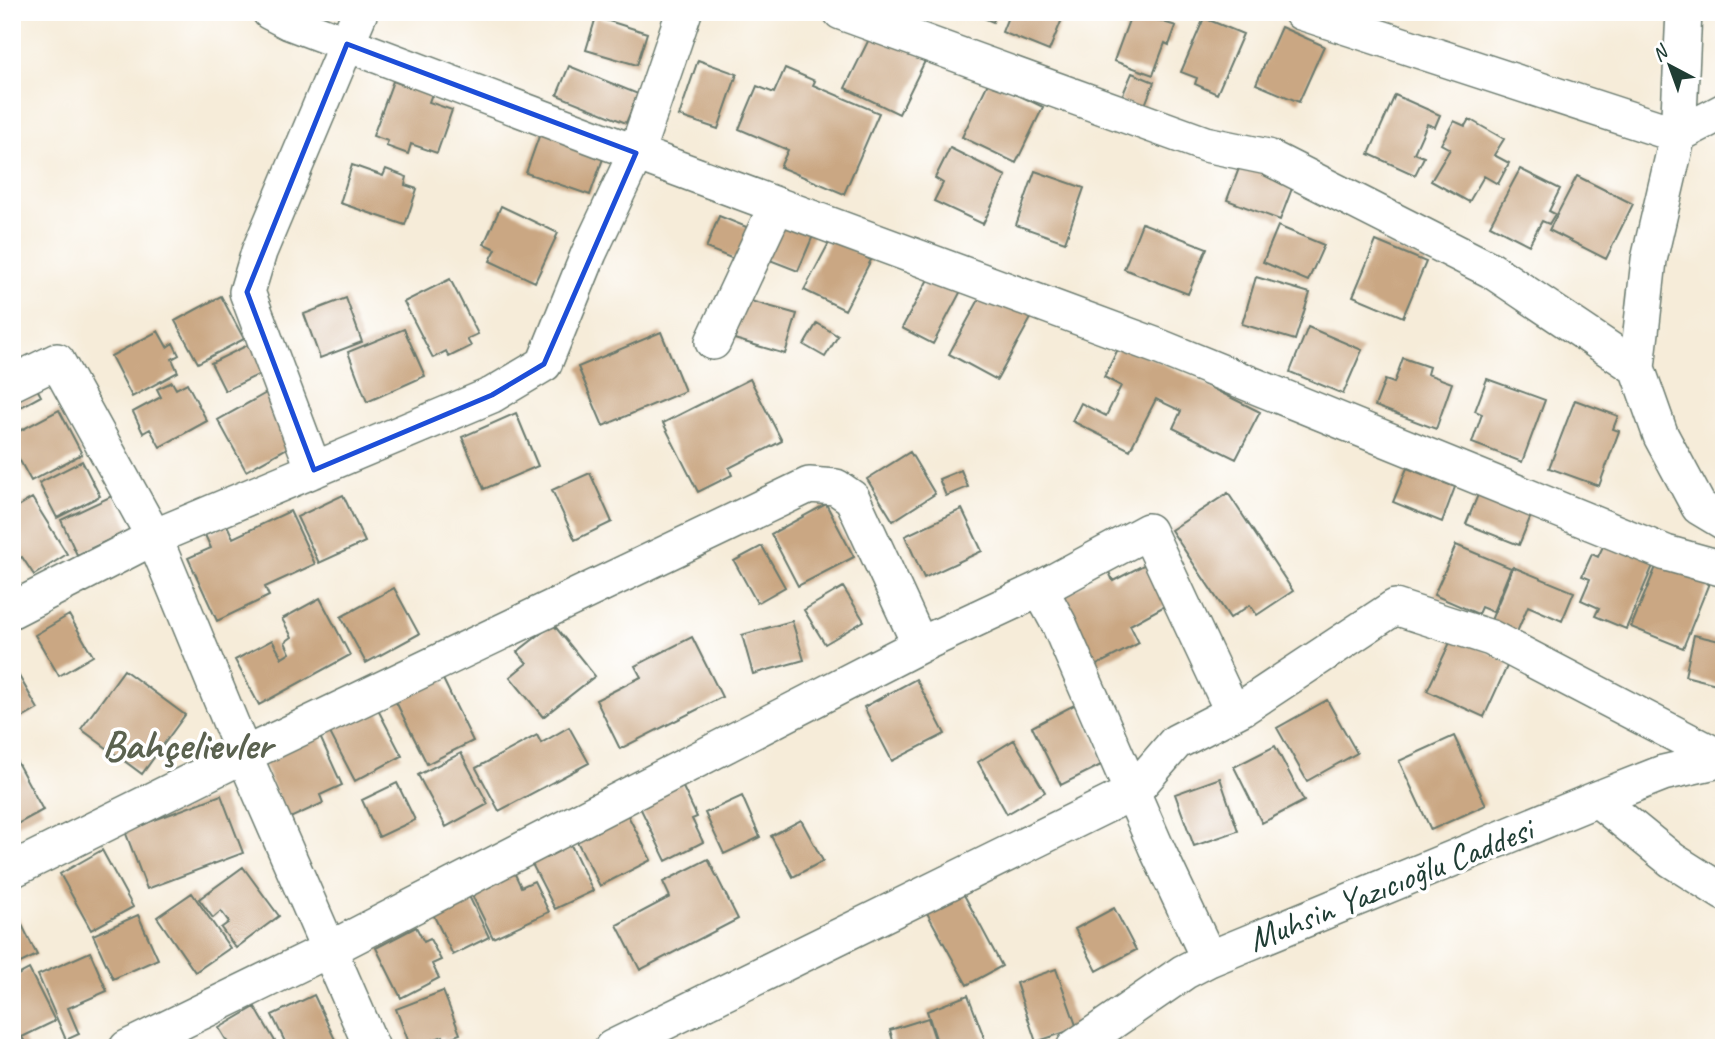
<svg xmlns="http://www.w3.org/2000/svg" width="1736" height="1060" font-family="Caveat,sans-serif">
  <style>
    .building { fill: #caa783 }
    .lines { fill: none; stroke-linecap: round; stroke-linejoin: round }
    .minor-casing { stroke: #6a7a6e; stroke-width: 38 }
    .minor { stroke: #fff; stroke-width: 35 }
    .marked { fill: none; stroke: #1d4ed8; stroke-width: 5; stroke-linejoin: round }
    .labels { text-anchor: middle; stroke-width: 7; stroke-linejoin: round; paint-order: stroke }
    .street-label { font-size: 35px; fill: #1f3d34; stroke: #fff }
    .district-label { font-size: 42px; font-weight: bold; fill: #5b6250; stroke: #fff }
  </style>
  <rect width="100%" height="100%" fill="#fff"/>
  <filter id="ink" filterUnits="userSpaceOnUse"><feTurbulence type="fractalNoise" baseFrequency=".0143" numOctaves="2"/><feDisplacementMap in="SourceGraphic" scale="14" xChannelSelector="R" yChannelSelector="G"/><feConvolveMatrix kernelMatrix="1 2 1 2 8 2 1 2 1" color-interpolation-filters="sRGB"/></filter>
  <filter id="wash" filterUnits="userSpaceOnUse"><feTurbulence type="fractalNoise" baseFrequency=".00686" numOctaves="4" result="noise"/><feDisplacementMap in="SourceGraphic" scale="28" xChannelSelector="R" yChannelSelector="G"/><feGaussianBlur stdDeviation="1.57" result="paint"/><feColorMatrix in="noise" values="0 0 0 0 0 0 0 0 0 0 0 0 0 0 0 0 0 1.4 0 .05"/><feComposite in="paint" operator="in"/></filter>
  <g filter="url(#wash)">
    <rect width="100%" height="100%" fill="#f6ecd9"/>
    <g id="blocks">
      <path class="building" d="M970 12H997L993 22Z
        M1010 12H1065L1049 51 1002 32Z
        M1132 12 1176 26 1169 45 1165 43 1153 75 1114 61Z
        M596 17 647 33 637 65 586 50Z
        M1204 18 1243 34 1217 94 1195 84 1197 78 1181 72Z
        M1281 27 1324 46 1299 102 1256 84Z
        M873 31 927 57 899 114 845 88Z
        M698 60 737 74 718 129 679 116Z
        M569 66 638 94 626 123 557 95Z
        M785 68 815 81 813 85 879 113 844 194 780 167 788 150 739 129 757 86 774 93Z
        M1132 73 1154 82 1143 110 1120 101Z
        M393 81 409 87 411 83 433 91 429 102 452 110 437 153 411 144 408 154 386 146 388 141 373 136Z
        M989 81 1043 107 1016 163 962 137Z
        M1395 95 1440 115 1435 127 1427 124 1414 153 1424 157 1415 175 1369 154Z
        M1469 119 1504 139 1494 155 1509 163 1498 184 1484 176 1469 202 1431 181 1450 149 1441 144 1454 121 1465 126Z
        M542 128 606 150 590 195 526 173Z
        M950 148 1006 176 983 224 934 201 943 183 935 178Z
        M1241 163 1294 183 1280 220 1227 200Z
        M352 165 383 176 386 169 407 177 405 185 417 189 405 225 340 203Z
        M1520 169 1560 189 1549 211 1555 214 1549 224 1542 221 1529 245 1490 225Z
        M1035 171 1084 188 1065 242 1016 225Z
        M1577 176 1633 204 1606 259 1549 230Z
        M501 206 558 233 535 282 490 261 496 249 484 244Z
        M719 216 759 232 746 264 706 248Z
        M779 216 815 231 798 271 762 257Z
        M1142 223 1207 248 1188 294 1124 269Z
        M1278 226 1324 245 1308 281 1263 262Z
        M831 239 871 260 845 310 804 290Z
        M1376 241 1426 262 1403 317 1353 296Z
        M933 270 963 287 933 344 902 328Z
        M1256 277 1310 293 1295 340 1242 324Z
        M450 279 478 334 467 339 471 346 449 357 446 351 433 358 404 302Z
        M987 285 1035 311 997 380 949 354Z
        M221 296 244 339 198 363 175 321Z
        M346 298 362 342 320 358 304 314Z
        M743 299 797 314 785 354 731 338Z
        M817 323 838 336 825 357 804 345Z
        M1308 327 1362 350 1343 394 1290 372Z
        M404 329 425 376 367 402 348 352Z
        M158 331 167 347 173 343 179 355 172 359 178 372 132 397 111 356Z
        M661 332 685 391 603 426 578 367Z
        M254 342 268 370 225 391 211 363Z
        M1121 343 1260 412 1236 459 1173 428 1181 411 1156 399 1130 450 1072 421 1081 403 1106 416 1121 386 1104 377Z
        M1403 358 1429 367 1427 374 1452 383 1436 429 1375 406 1385 380 1394 383Z
        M31 378 41 396 21 407 12 391Z
        M750 379 782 441 729 468 732 475 698 492 663 423Z
        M1487 379 1545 400 1522 462 1472 443 1482 414 1475 411Z
        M172 382 176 389 187 383 207 421 160 447 150 429 143 433 133 412 161 397 157 389Z
        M268 392 296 443 246 471 218 420Z
        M1575 400 1618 416 1613 429 1619 431 1599 486 1549 468Z
        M59 410 82 454 31 481 12 446V435Z
        M516 413 538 466 484 489 462 437Z
        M910 452 935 494 893 521 867 479Z
        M82 461 100 496 57 518 39 483Z
        M1407 468 1455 487 1442 522 1393 502Z
        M961 470 968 487 946 496 939 479Z
        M590 473 612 522 575 540 552 490Z
        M1482 485 1535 506 1519 545 1466 524Z
        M1228 493 1293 591 1257 615 1250 605 1230 618 1171 530Z
        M114 495 130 530 77 555 61 520Z
        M343 495 365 542 319 563 297 517Z
        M32 498 67 554 34 575 22 557 18 559 12 551V510Z
        M826 504 854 557 798 586 771 534Z
        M962 509 982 551 924 578 905 536Z
        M290 511 315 564 265 587 269 596 217 621 188 558 211 548 205 535 227 525 233 538Z
        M1606 540 1655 561 1626 629 1595 616 1599 608 1581 600 1590 579 1582 576 1592 554 1598 557Z
        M1456 545 1511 568 1493 612 1481 607 1478 614 1434 595Z
        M762 546 785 587 757 603 734 561Z
        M1151 561 1172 602 1130 625 1139 643 1095 666 1060 597 1109 572 1113 581Z
        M1658 562 1709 583 1683 648 1631 627Z
        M1513 567 1574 592 1562 621 1528 606 1515 637 1489 625Z
        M843 587 864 621 825 644 804 610Z
        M394 588 419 634 366 663 341 617Z
        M320 598 350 655 259 705 235 660 272 640 282 658 290 653 285 642 292 637 282 619Z
        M69 615 93 656 59 676 35 635Z
        M792 621 804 660 753 674 742 635Z
        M553 624 595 676 543 717 510 677 527 663 517 652Z
        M1694 635 1724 642V686L1685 676Z
        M1453 636 1509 662 1484 717 1427 691Z
        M692 637 722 697 620 749 596 700 641 677 635 666Z
        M124 670 185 715 142 774 81 729Z
        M16 671 38 709 12 724V673Z
        M441 675 473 741 427 764 394 698Z
        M916 679 945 734 892 761 864 707Z
        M1327 700 1357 753 1307 781 1277 728Z
        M1076 704 1105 763 1061 785 1032 727Z
        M376 706 402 756 355 781 329 731Z
        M569 727 589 763 499 811 476 768 537 735 541 743Z
        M317 730 342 785 320 795 323 803 288 819 260 756Z
        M1454 736 1486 805 1431 830 1399 761Z
        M1014 740 1045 792 1007 814 978 762Z
        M1275 746 1304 801 1262 823 1234 767Z
        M12 753 43 810 12 827Z
        M461 753 488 804 446 827 418 775Z
        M1220 778 1238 831 1194 846 1175 794Z
        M397 783 415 820 379 837 362 800Z
        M681 783 697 817 692 819 703 842 666 861 636 799Z
        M221 795 243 853 147 889 125 831Z
        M742 796 760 837 724 854 705 813Z
        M622 804 651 860 600 886 571 830Z
        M801 820 823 861 793 877 771 836Z
        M570 843 593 891 555 909 531 862Z
        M102 850 133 907 91 930 60 874Z
        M708 859 738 919 640 970 617 925 670 897 663 882Z
        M243 867 279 916 236 948 221 928 229 922 221 911 213 918 199 899Z
        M513 870 521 887 534 881 549 912 493 938 470 891Z
        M464 886 489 937 453 955 428 904Z
        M192 893 230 948 195 972 157 917Z
        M963 893 1002 966 967 985 927 913Z
        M12 905 37 955 12 967Z
        M1114 908 1136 950 1097 971 1075 929Z
        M138 915 158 959 113 979 93 935Z
        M416 927 424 942 430 939 441 960 432 964 439 978 401 998 376 948Z
        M90 952 107 991 68 1008 79 1034 66 1040 38 975Z
        M29 969 55 1021 22 1037 28 1048H12V978Z
        M1056 969 1077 1028 1036 1042 1016 983Z
        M443 991 460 1034 444 1040 443 1036 411 1048 396 1009Z
        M314 995 339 1048H288L272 1015Z
        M968 995 988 1048H939L927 1011Z
        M255 1007 279 1048H231L219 1028Z
        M928 1018 938 1048H895L890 1030Z"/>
    </g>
  </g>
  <g filter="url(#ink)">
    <use href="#blocks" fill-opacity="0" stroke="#6a7a6e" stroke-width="2"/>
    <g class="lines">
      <g class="minor-casing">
        <path id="minor" d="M270 12 289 22 636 153 1157 346 1666 553 1724 569
          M841 12 1205 144 1268 157 1491 270 1637 368
          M1301 12 1678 135 1724 111
          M1684 12 1678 135 1649 260 1637 368 1661 436 1699 507 1724 522
          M713 342 777 205
          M12 383 57 361 154 537 244 755 372 1048
          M314 470 247 292 259 252 360 12
          M1040 589 1148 531 1230 706 1244 707 1395 607 1491 638 1723 759
          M12 610 154 537 492 395 544 364 589 253 636 153 684 12
          M1597 799 1672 860 1724 893
          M12 870 244 755 809 485 836 487 852 498 920 645
          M127 1048 328 950 920 645 1040 589 1059 624 1156 847 1209 959
          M612 1048 1133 792 1176 742 1244 707
          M1074 1048 1184 972 1209 959 1597 799 1663 773 1724 759"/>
      </g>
      <use href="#minor" class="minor"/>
    </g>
  </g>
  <path class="marked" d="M347 44 636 153 544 364 492 395 314 470 247 292Z"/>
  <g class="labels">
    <g class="street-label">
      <text transform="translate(1390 884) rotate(-22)" y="12">Muhsin Yazıcıoğlu Caddesi</text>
    </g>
    <g class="district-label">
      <text x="187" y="759">Bahçelievler</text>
    </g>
  </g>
  <rect width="1736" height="1060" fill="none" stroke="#fff" stroke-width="42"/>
  <g transform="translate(1670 66) rotate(319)" stroke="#ffffff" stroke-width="5" paint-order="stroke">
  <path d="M0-5L12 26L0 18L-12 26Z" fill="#1f3d34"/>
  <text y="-10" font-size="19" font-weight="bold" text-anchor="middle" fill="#1f3d34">N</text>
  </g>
</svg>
